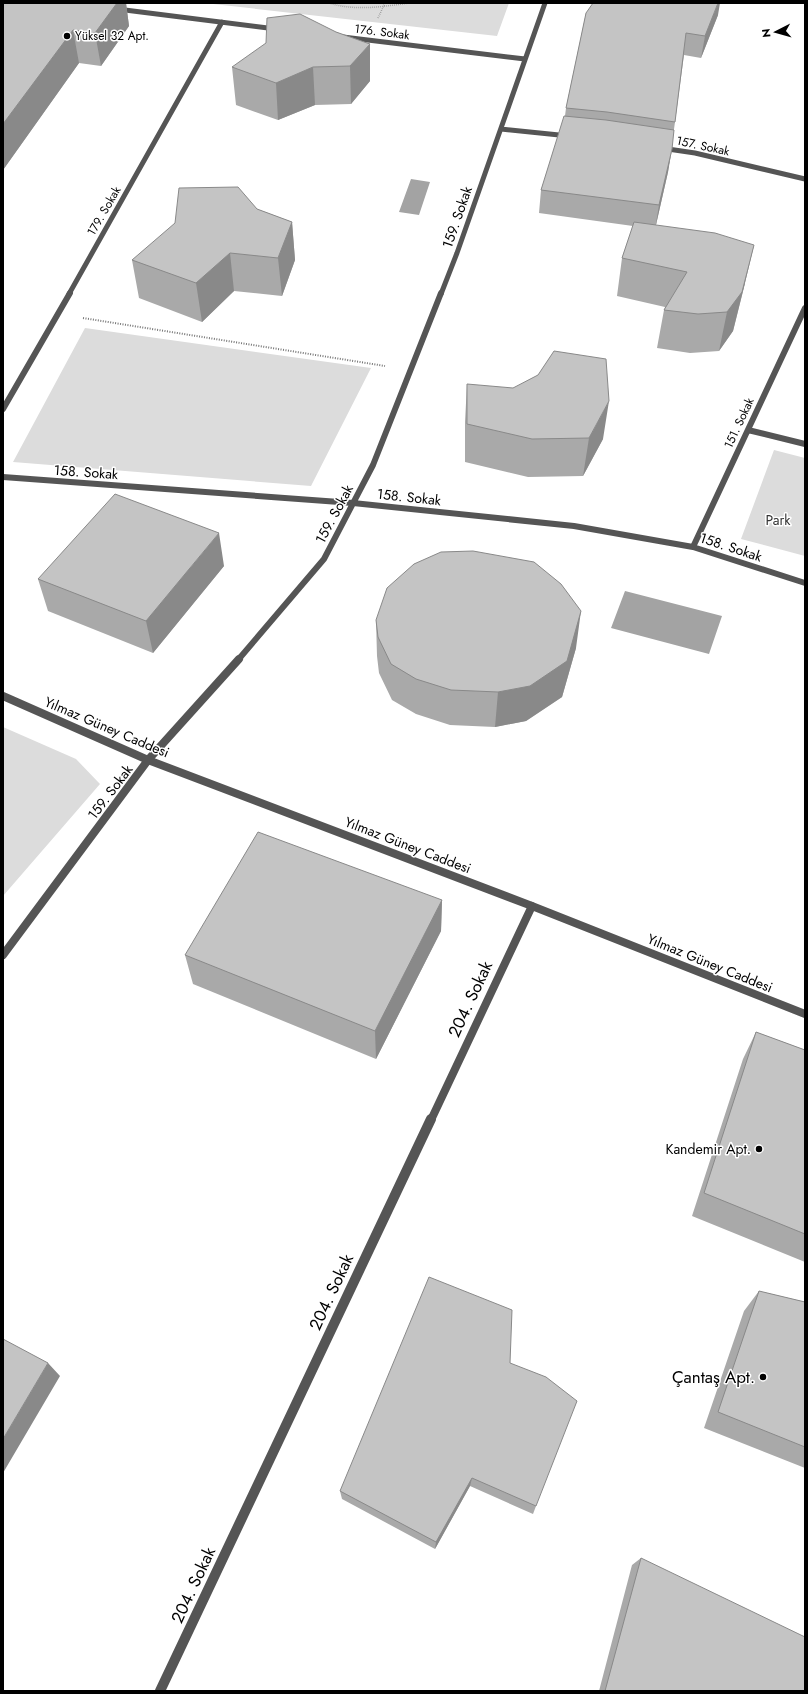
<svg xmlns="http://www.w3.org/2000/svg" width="808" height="1694" font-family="Jost,sans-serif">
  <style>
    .green { fill: #dcdcdc }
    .water { fill: #a3a3a3 }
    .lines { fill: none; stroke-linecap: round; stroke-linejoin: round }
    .path-far1 { stroke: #777; stroke-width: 1.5; stroke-dasharray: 0.5 1.5; stroke-linecap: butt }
    .path { stroke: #777; stroke-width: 2; stroke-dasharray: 1 1.5; stroke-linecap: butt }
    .minor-far3 { stroke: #555; stroke-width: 5 }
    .minor-far2 { stroke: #555; stroke-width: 6 }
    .minor-far1 { stroke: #555; stroke-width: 8 }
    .minor { stroke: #555; stroke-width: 10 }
    .tertiary { stroke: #555; stroke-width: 8 }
    .wall { fill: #a9a9a9 }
    .shaded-wall { fill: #898989 }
    .building { fill: #c4c4c4; stroke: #898989 }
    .poi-dot { fill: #000; stroke: #fff; stroke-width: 1.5 }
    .labels { text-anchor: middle; stroke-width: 3; stroke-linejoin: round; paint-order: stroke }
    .far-street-label { font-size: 12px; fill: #000; stroke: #fff }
    .far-poi-label { font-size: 12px; fill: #000; stroke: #fff; text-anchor: start }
    .street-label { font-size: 14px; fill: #000; stroke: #fff }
    .park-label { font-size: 14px; fill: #333; stroke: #fff }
    .poi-label { font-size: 14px; fill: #000; stroke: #fff; text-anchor: end }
    .near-street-label { font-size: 17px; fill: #000; stroke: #fff }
    .near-poi-label { font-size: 17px; fill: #000; stroke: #fff; text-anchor: end }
  </style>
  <rect width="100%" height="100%" fill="#fff"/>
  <path class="green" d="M204 3H509L497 36Z
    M85 328 371 368 311 486 13 462Z
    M774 450 805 458V556L741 539Z
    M3 727 76 759 100 784 3 896Z"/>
  <path class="water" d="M411 179 430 182 419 215 399 212Z
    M625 591 722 616 709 654 611 628Z"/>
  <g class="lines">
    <path class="path-far1" d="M329 3C355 11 382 7 409 3
      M378 18 385 3"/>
    <path class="path" d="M83 318 385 366"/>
    <path class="minor-far3" d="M117 9 276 29
      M343 37 525 59
      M501 129 569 136
      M661 148 695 153 805 179
      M69 294 222 22
      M441 294 457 253 545 3"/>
    <path class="minor-far2" d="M3 409 70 293
      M748 430 805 444
      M3 477 353 503 574 526 693 547 805 583
      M693 547 805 308
      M238 660 324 559 373 465 441 293"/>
    <path class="minor-far1" d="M3 955 148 760 239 659
      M431 1120 532 906"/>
    <path class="minor" d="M160 1691 431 1119"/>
    <path class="tertiary" d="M3 696 148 760 532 906 805 1014"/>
  </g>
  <path class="wall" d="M3 3H126L129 26 101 66 79 63 3 170Z
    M586 13 718 15 701 58 684 55 675 122 668 172 656 225 745 283 733 331 719 351 690 353 657 348 664 310 665 307 617 296 622 258 633 226 539 213 541 190 565 116 566 108Z
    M336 32 370 44V81L351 104 315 105 278 120 236 105 232 67Z
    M257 209 292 222 295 260 282 296 234 291 202 322 139 298 132 260Z
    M467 384 603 439 583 476 528 477 465 462V422Z
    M224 566 153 653 48 611 38 579Z
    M376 620 576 648 562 697 526 721 495 727 450 725 416 714 392 700 379 673 377 656Z
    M442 900 441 931 376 1059 193 984 185 955Z
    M756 1032 805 1050V1262L692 1216 743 1059Z
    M759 1291 805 1302V1468L704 1428 744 1311Z
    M510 1363 536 1506 533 1514 470 1486 435 1549 342 1499 340 1491Z
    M641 1558 805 1691H599L632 1565Z"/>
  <path class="shaded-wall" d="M117 3H126L129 26 101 66 95 33Z
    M718 3H720L718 15 701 58 705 36Z
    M73 30 79 63 3 170V124Z
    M370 44V81L351 104 350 66Z
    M313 67 315 105 278 120 276 83Z
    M672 149 668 172 655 229 659 205Z
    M292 222 295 260 282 296 278 258Z
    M754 245 745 283 733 331 719 351 727 312Z
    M230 253 234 291 202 322 196 283Z
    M609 401 603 439 583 476 589 438Z
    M219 533 224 566 153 653 146 621Z
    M581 611 576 648 562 697 526 721 495 727 498 692Z
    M442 900 441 931 376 1059 375 1031Z
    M48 1363 60 1376 3 1473V1439Z
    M472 1478 470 1486 435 1549 436 1542Z"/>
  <path class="building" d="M3 3H117L95 33 73 30 3 124Z
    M593 3H718L705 36 686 33 675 122 607 112 566 108 586 13Z
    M300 14 336 32 370 44 350 66 313 67 276 83 232 67 266 43 267 18Z
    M564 116 606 120 674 130 672 149 659 205 541 190Z
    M238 187 257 209 292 222 278 258 230 253 196 283 132 260 175 223 179 188Z
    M634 222 715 233 754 245 742 292 727 312 698 314 664 310 687 272 622 258Z
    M554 351 606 359 609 401 589 438 532 439 467 424V384L513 388 538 375Z
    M115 494 219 533 146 621 38 579Z
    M473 551 534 562 561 584 581 611 567 661 530 686 498 692 451 690 416 679 391 664 378 637 376 620 387 588 414 564 441 552Z
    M258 832 442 900 375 1031 185 955Z
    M756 1032 805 1050V1234L704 1193Z
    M429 1277 512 1310 510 1363 546 1377 577 1401 536 1506 472 1478 436 1542 340 1491Z
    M759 1291 805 1302V1447L718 1412Z
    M3 1339 48 1363 3 1439Z
    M641 1558 805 1637V1691H605Z"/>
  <g class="poi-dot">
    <circle cx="67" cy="36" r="4"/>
    <circle cx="759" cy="1149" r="4"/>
    <circle cx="763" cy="1377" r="4"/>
  </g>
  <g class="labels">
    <g class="far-street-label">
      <text transform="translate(382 32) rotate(7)" y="4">176. Sokak</text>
      <text transform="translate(703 146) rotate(12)" y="4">157. Sokak</text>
      <text transform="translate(104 211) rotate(-60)" y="4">179. Sokak</text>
      <text transform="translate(739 423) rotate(-65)" y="4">151. Sokak</text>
    </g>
    <g class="far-poi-label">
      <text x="75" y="40">Yüksel 32 Apt.</text>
    </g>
    <g class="street-label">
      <text transform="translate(457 217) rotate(-71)" y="5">159. Sokak</text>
      <text transform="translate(86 472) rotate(4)" y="5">158. Sokak</text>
      <text transform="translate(409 497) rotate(6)" y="5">158. Sokak</text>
      <text transform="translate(334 514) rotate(-62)" y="5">159. Sokak</text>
      <text transform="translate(731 547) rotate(18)" y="5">158. Sokak</text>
      <text transform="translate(107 727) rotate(23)" y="5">Yılmaz Güney Caddesi</text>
      <text transform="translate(110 792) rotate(-53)" y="5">159. Sokak</text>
      <text transform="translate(408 845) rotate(21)" y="5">Yılmaz Güney Caddesi</text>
      <text transform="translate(710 963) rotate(22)" y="5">Yılmaz Güney Caddesi</text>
    </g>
    <g class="park-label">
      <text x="778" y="525">Park</text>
    </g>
    <g class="poi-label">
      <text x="751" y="1154">Kandemir Apt.</text>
    </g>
    <g class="near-street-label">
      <text transform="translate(470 999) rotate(-65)" y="6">204. Sokak</text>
      <text transform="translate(331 1292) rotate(-65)" y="6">204. Sokak</text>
      <text transform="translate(193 1585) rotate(-65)" y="6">204. Sokak</text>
    </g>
    <g class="near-poi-label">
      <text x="755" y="1383">Çantaş Apt.</text>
    </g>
  </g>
  <rect width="808" height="1694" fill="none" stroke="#000000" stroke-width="8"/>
  <g transform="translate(776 32) rotate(264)" stroke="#ffffff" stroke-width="3" paint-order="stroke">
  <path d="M0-3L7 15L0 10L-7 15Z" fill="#000000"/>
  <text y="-6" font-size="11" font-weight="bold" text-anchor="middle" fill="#000000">N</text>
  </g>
</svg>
